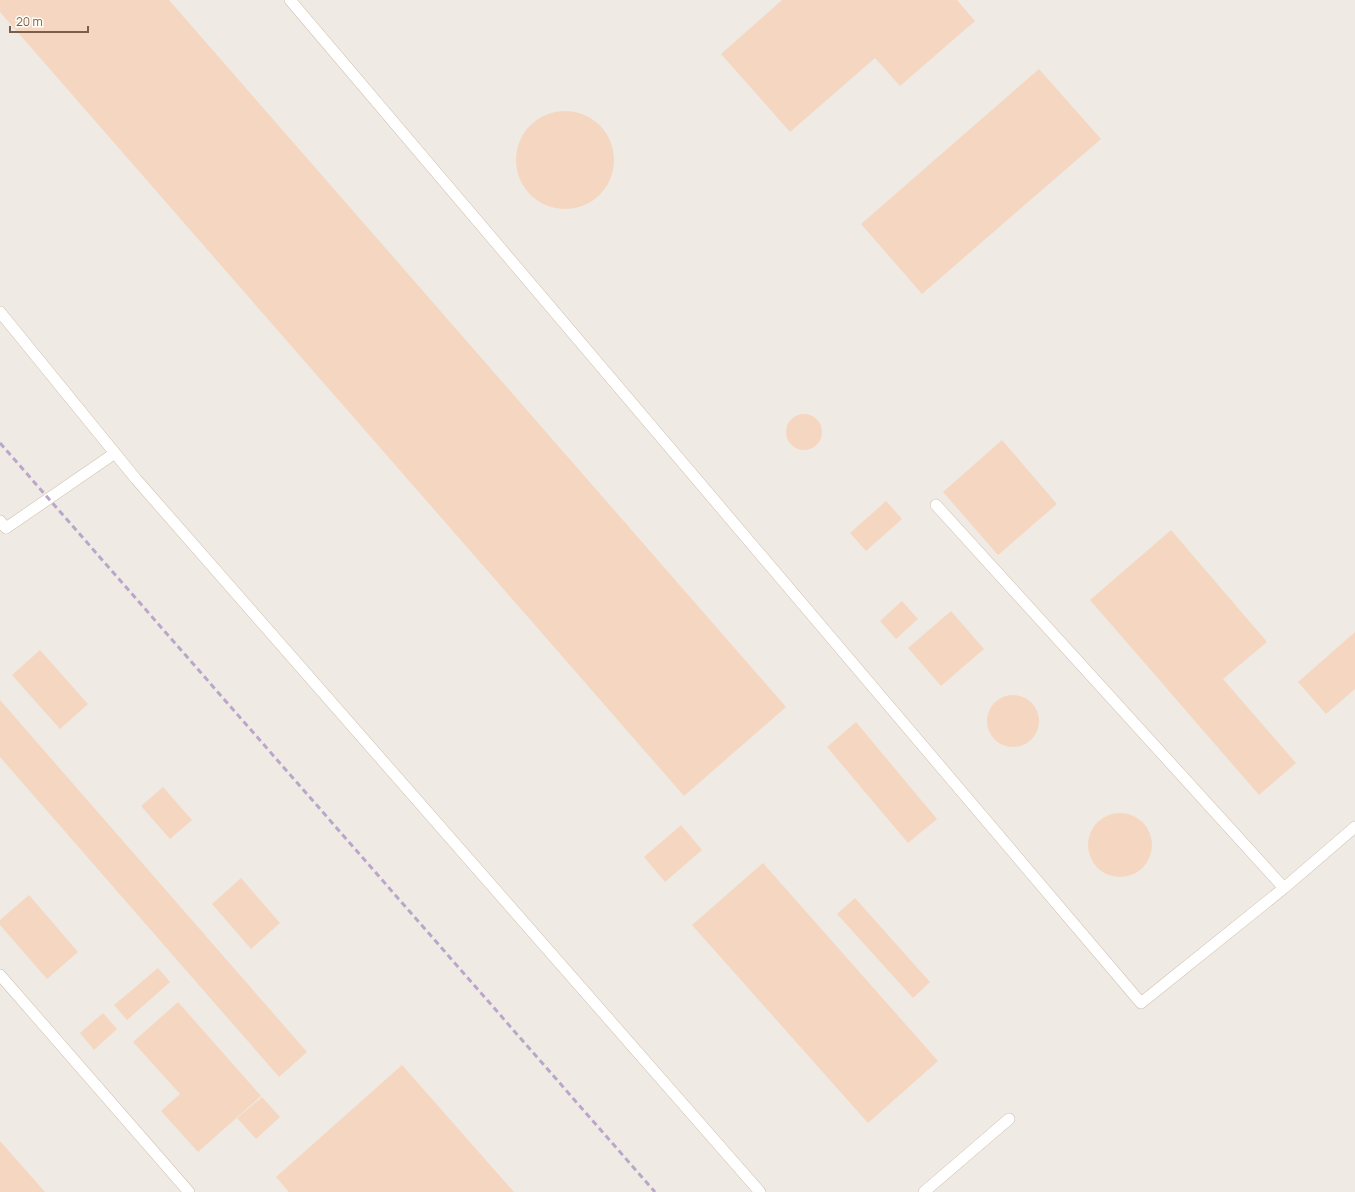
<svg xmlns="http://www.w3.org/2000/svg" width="1355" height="1192" font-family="Manrope,sans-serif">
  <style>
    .industrial { fill: #efeae3 }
    .building { fill: #f5d7c1 }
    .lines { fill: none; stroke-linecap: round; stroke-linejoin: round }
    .service-casing { stroke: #d2bfaf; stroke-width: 12 }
    .service { stroke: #fff; stroke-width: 11 }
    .rail { stroke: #bba6cb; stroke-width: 3; stroke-dasharray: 6 4; stroke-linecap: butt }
  </style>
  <rect width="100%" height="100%" fill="#fef7eb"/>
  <path class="industrial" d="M0 0H1355V1192H0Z"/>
  <path class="building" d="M0 0H169L786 707 684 796 0 12Z
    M782 0H957L975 21 900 86 875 58 790 132 721 54Z
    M1039 69 1101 139 922 294 861 224Z
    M516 160a49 49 0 1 1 98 0a49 49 0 1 1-98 0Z
    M786 432a18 18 0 1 1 36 0a18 18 0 1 1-36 0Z
    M1002 440 1057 504 998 555 943 492Z
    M886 501 902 519 866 551 850 533Z
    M1171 530 1267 642 1223 679 1296 763 1259 795 1090 600Z
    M902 601 918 619 896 639 880 621Z
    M951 611 984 649 941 686 908 648Z
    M1355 632V689L1326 714 1298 682Z
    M40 650 88 704 60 729 12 675Z
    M987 721a26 26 0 1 1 52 0a26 26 0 1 1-52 0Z
    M0 700 307 1052 279 1077 0 757Z
    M856 722 937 819 908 843 827 747Z
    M163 787 192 820 170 839 141 806Z
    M1088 845a32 32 0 1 1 64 0a32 32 0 1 1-64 0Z
    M681 825 702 850 665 882 644 857Z
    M763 863 938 1061 868 1123 692 925Z
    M241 878 280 923 251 949 212 904Z
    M29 895 78 952 47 979 0 925V920Z
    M855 898 930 982 913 998 837 914Z
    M158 968 170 982 127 1020 114 1005Z
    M178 1002 261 1096 198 1152 161 1111 180 1094 133 1042Z
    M103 1013 117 1029 94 1050 80 1033Z
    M402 1065 514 1192H289L276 1177Z
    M262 1097 280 1117 256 1139 237 1118Z
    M0 1141 45 1192H0Z"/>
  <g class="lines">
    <g class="service-casing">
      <path id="service" d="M290 0 1141 1003 1284 888
        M0 312 136 479 760 1192
        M936 505 1284 888 1355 827
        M0 521 6 528 115 453
        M0 975 189 1192
        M924 1192 1009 1119"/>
    </g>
    <use href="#service" class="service"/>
    <path class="rail" d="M0 443 655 1192"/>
  </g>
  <path d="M10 26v6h78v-6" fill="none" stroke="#7c5e4b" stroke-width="2"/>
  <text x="16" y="26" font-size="12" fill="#7c5e4b" stroke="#fffbf3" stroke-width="3" paint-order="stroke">20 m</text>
</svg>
